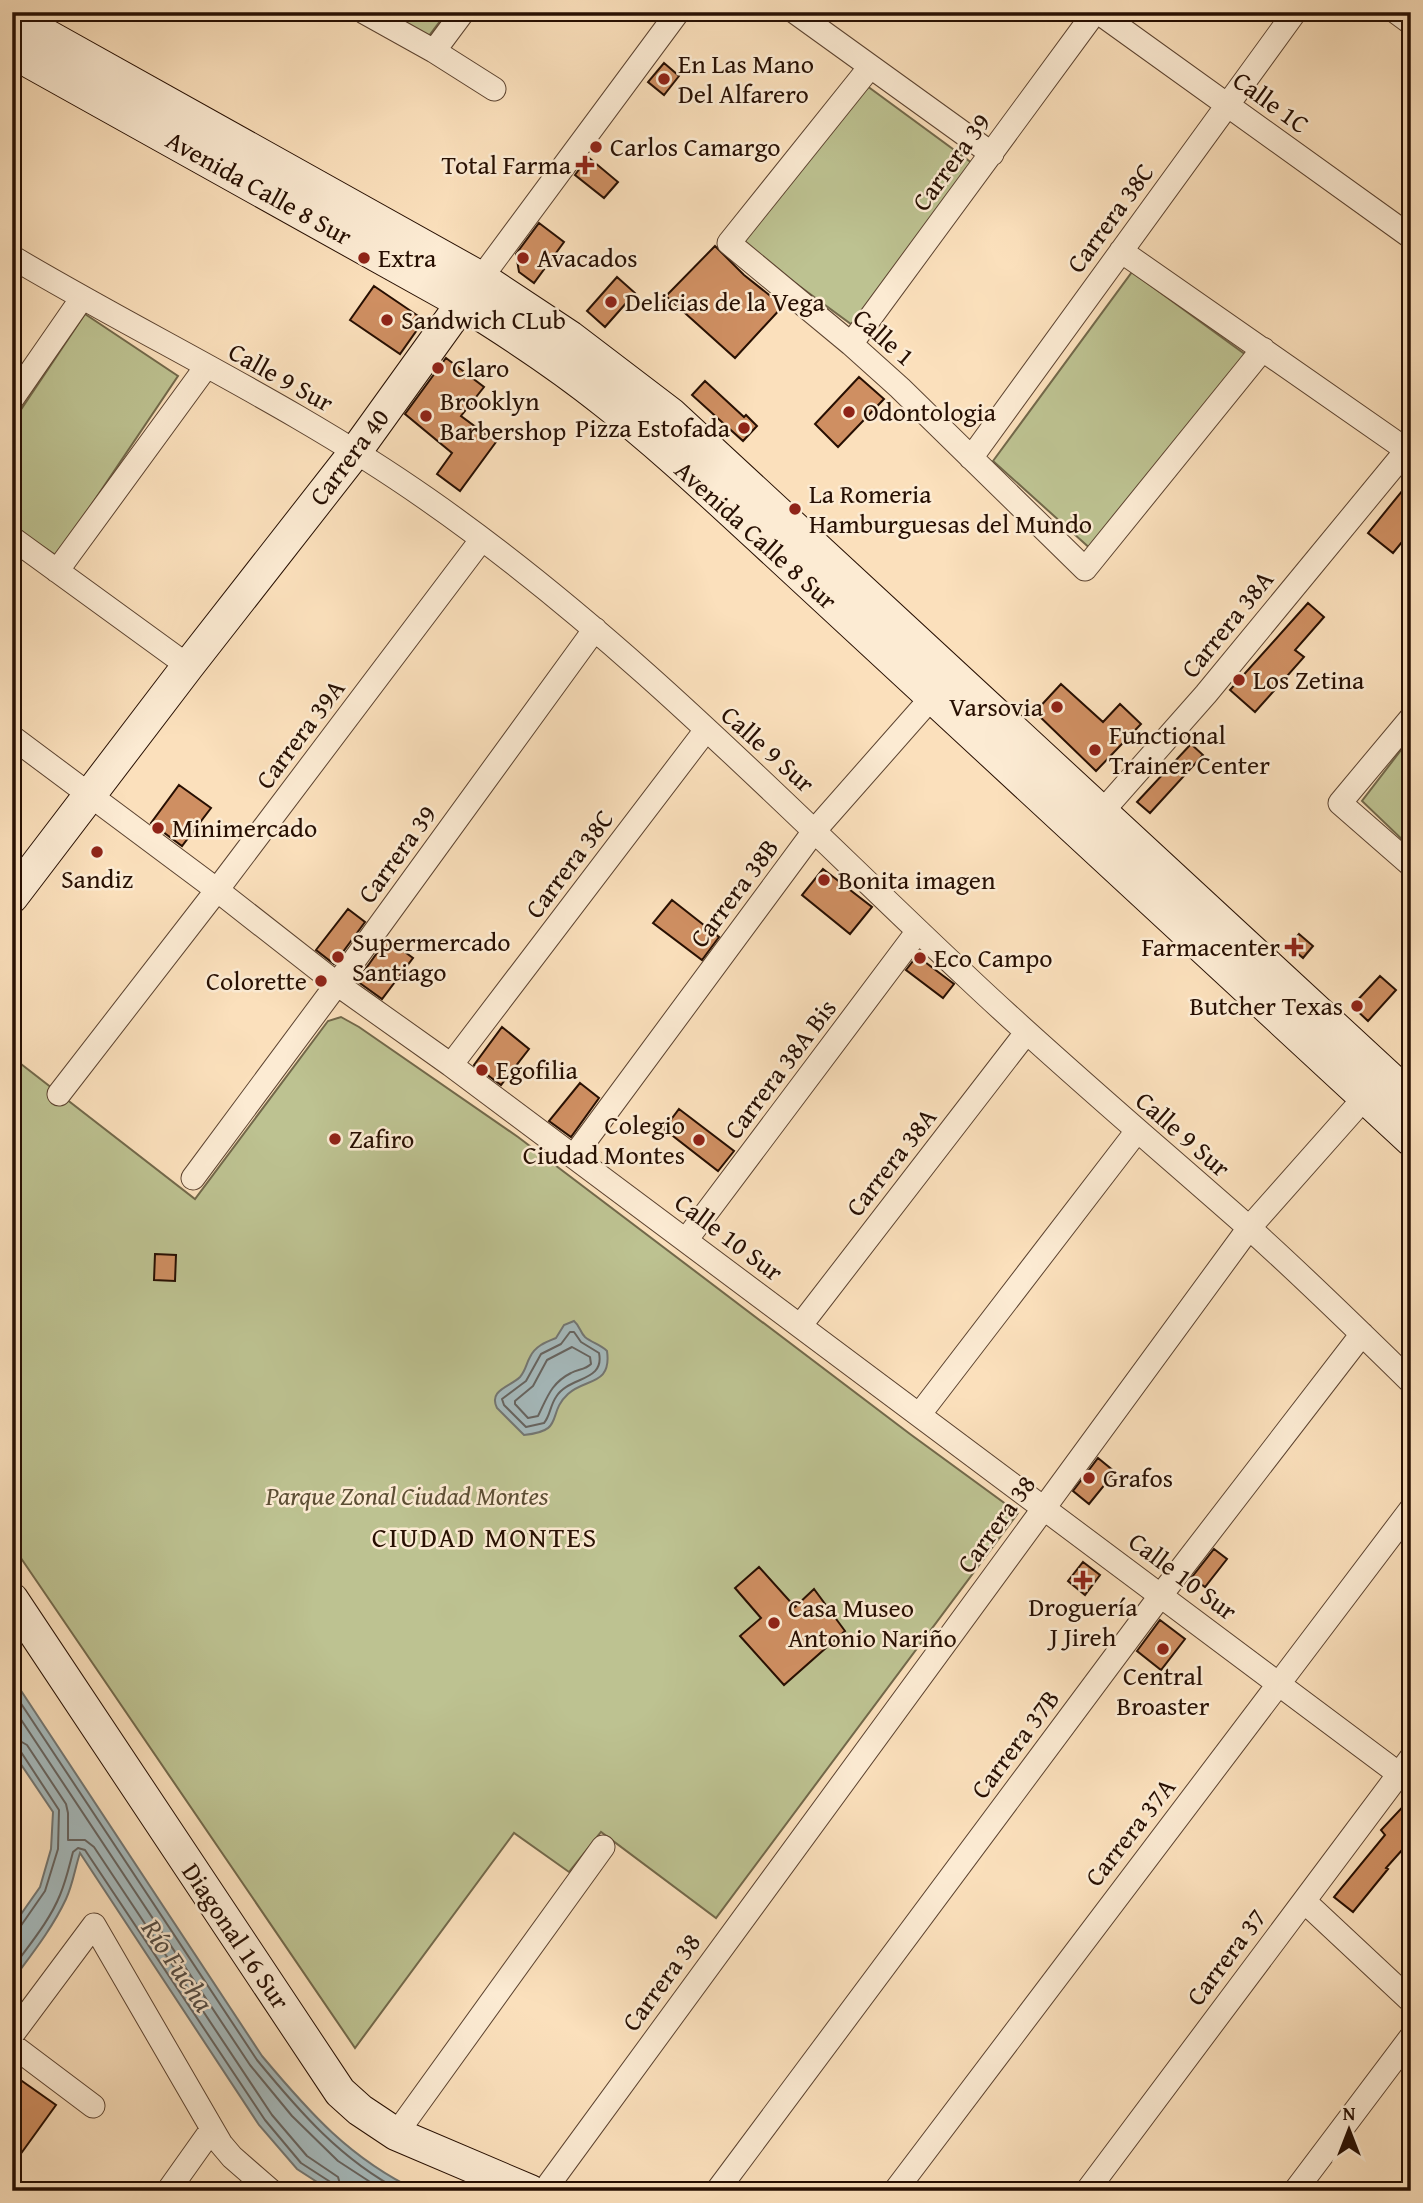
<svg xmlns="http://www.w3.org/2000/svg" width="1423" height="2203" font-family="'Gentium Book Plus',serif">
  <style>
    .green { fill: #bdc291; stroke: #72684a; stroke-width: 2 }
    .water { fill: #a5babd; stroke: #737672; stroke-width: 2 }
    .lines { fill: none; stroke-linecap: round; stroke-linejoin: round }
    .shore { stroke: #666460; stroke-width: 2 }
    .building { fill: #cf8f62; stroke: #270f02; stroke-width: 2 }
    .street-casing { stroke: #5c4330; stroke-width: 25 }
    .secondary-casing { stroke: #270f02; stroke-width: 34 }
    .street { stroke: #fcebd3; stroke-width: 23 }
    .secondary { stroke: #fcebd3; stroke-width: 32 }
    .poi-dot { fill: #8f2418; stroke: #fcebd3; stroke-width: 2.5 }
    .labels { text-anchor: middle; stroke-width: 5; stroke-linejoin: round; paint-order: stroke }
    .poi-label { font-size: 26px; fill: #270f02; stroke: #fcebd3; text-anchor: start }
    .street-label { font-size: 26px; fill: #270f02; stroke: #fcebd3 }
    .park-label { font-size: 26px; font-style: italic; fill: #5c4e34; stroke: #fcebd3 }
    .neighbourhood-label { font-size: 28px; letter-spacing: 2px; fill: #270f02; stroke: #fcebd3 }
    .water-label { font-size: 28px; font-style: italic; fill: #534b43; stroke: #fcebd3 }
  </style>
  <rect width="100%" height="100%" fill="#fbe0bc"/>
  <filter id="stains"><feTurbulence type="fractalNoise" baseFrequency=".00286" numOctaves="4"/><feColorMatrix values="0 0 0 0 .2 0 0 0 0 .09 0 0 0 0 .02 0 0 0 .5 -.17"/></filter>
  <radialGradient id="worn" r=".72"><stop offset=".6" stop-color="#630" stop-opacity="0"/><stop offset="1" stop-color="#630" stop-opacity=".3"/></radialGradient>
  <path class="green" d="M373 12H447L425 41Z
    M863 83 976 166 855 327 742 244Z
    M1132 272 1246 355 1093 551 993 461Z
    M85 314 178 376 57 556 12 526V423Z
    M1411 737V848L1362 801Z
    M341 1017 359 1027 518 1137 910 1434 1018 1513 716 1918 601 1832 569 1872 514 1833 355 2048 12 1545V1057L195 1199 328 1021Z"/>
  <path class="water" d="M574 1321C580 1326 580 1332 585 1337 592 1343 600 1344 607 1351 612 1386 585 1378 568 1394 546 1414 566 1431 524 1435L497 1408C488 1390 510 1387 520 1377 526 1370 526 1364 530 1357 535 1346 546 1342 556 1338L564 1325Z
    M12 1677 262 2056C309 2112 350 2159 418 2191H331L297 2169 259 2125 80 1853C75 1868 73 1884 66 1899 52 1929 31 1955 12 1981V1927L40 1887 51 1849 53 1812 12 1751Z"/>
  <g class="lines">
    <path class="shore" d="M570 1332H574L581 1342 599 1353C605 1382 569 1376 556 1397 550 1406 550 1416 544 1423L526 1427 504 1405 502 1399 526 1381 541 1354 561 1344Z
      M572 1347 590 1357 591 1364C585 1370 578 1369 571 1373 551 1383 547 1398 538 1416L528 1418 515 1404V1401L533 1386 547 1360Z
      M12 1690 257 2060C299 2111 341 2160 401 2191
      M12 1706 250 2065 292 2116 338 2161 384 2191
      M12 1740 20 1741 27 1745 66 1804 68 1813V1840H85L94 1847 272 2115 307 2156 338 2177 342 2191
      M12 1749 21 1752 59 1810 58 1849 45 1891 20 1927 12 1930
      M12 1969C29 1945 49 1922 60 1895 66 1881 69 1867 73 1852L78 1848 85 1850 265 2120 301 2163 332 2183 334 2191"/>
  </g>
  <path class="building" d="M664 63 679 76 664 95 648 82Z
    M588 157 618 182 604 198 575 175Z
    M539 223 564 242 534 283 519 272 516 254Z
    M715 246 744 275 783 306 735 358 666 296Z
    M617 277 635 293 605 327 587 311Z
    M374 286 424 320 400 354 350 320Z
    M446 358 484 387 461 416 496 442 460 491 437 474 452 453 405 414Z
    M859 377 884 399 838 447 815 424Z
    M705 381 744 417 746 415 757 426 743 441 692 395Z
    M1411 480V531L1393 553 1368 533Z
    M1308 603 1324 617 1295 650 1304 657 1255 712 1230 690Z
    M1061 684 1103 722 1120 704 1141 724 1096 771 1035 712Z
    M1191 744 1203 755 1150 813 1137 802Z
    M179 785 211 808 182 846 151 823Z
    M823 869 872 907 850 934 802 895Z
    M672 900 719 937 702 960 653 923Z
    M348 909 365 922 334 964 316 950Z
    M1299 934 1313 946 1303 958 1289 946Z
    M387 939 413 958 382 999 357 981Z
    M917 956 954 984 943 998 906 970Z
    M1380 976 1396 990 1368 1021 1352 1006Z
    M502 1027 529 1049 501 1085 474 1065Z
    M580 1083 599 1098 571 1137 549 1121Z
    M679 1109 734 1151 718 1171 664 1129Z
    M155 1254 176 1255 175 1281 154 1280Z
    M1098 1458 1115 1472 1089 1504 1073 1491Z
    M1214 1549 1227 1559 1205 1587 1192 1577Z
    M1083 1562 1100 1575 1085 1595 1068 1581Z
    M759 1567 795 1607 814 1589 845 1631 784 1685 740 1636 761 1618 735 1588Z
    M1160 1620 1185 1639 1161 1670 1137 1651Z
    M1411 1798V1840L1386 1868 1388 1869 1353 1912 1334 1897 1385 1835 1381 1830Z
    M12 2074 56 2105 12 2166Z"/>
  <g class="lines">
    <g class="street-casing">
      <path id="street" d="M364 12 434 51 494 89
        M795 12 992 154
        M1098 12 1411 237
        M1396 12 1411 23
        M434 51 463 12
        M870 67 729 243 851 344 900 388 1085 569 1263 349
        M1121 251 1411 453
        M12 257C150 339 296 407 427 499 625 637 793 814 969 979 1059 1064 1154 1144 1247 1226 1303 1276 1357 1329 1411 1382
        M481 278 678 12
        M851 344 1095 12
        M12 399 82 298
        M971 458 1295 12
        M12 538 188 666
        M57 571 206 367
        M1411 718 1340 803 1411 865
        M12 737 217 890 337 984 451 1065 1411 1783
        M1093 822 1206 694 1411 445
        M451 1065 706 730
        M59 1094 217 890 482 539
        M574 1156 815 830 941 687
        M193 1178 337 984 595 629
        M686 1240 918 931
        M800 1326 1026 1033
        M919 1415 1137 1131
        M1304 1901 1411 2001
        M12 2035 94 1925 221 2144 232 2157 271 2191
        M12 2045 93 2106
        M396 2134 603 1847
        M168 2191 212 2129
        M544 2191 1249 1228 1374 1087
        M717 2191 1161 1595 1362 1334
        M895 2191 1411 1509
        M1087 2191 1411 1758
        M1295 2191 1411 2037"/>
    </g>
    <g class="secondary-casing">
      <path id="secondary" d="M12 16 481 278 570 337 671 414 1411 1098
        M12 52 462 303C512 334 559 365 604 401 658 443 708 490 758 536L1411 1140
        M12 897 188 666 356 451 474 287
        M12 1599 340 2092 360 2110 396 2134 530 2191"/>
    </g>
    <use href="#street" class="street"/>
    <use href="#secondary" class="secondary"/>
  </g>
  <g class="poi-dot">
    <circle cx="664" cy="79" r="7"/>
    <circle cx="596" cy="147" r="7"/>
    <path d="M581.5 154.5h7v7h7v7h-7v7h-7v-7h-7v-7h7z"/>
    <circle cx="364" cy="258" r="7"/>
    <circle cx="523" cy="258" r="7"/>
    <circle cx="611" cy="302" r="7"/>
    <circle cx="387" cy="320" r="7"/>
    <circle cx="438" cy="368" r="7"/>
    <circle cx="849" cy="412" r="7"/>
    <circle cx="426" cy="416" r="7"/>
    <circle cx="744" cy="428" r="7"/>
    <circle cx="795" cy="509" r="7"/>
    <circle cx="1239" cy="680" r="7"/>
    <circle cx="1057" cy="707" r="7"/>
    <circle cx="1095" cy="750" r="7"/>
    <circle cx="158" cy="828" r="7"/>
    <circle cx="97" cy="852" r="7"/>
    <circle cx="824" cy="880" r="7"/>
    <path d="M1290.5 936.5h7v7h7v7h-7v7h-7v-7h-7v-7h7z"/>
    <circle cx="338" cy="957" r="7"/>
    <circle cx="920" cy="958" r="7"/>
    <circle cx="321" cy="981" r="7"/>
    <circle cx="1357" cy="1006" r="7"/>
    <circle cx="482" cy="1070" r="7"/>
    <circle cx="335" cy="1139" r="7"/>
    <circle cx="699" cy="1140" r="7"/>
    <circle cx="1089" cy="1478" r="7"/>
    <path d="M1079.5 1569.5h7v7h7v7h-7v7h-7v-7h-7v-7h7z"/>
    <circle cx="774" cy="1623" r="7"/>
    <circle cx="1163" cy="1649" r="7"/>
  </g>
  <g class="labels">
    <g class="poi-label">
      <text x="678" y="73">En Las Mano<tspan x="678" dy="30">Del Alfarero</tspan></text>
      <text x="610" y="156">Carlos Camargo</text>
      <text x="571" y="174" text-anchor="end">Total Farma</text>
      <text x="378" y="267">Extra</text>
      <text x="537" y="267">Avacados</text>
      <text x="625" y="311">Delicias de la Vega</text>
      <text x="401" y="329">Sandwich CLub</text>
      <text x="452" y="377">Claro</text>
      <text x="440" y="410">Brooklyn<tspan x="440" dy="30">Barbershop</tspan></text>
      <text x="863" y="421">Odontologia</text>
      <text x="730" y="437" text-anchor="end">Pizza Estofada</text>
      <text x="809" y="503">La Romeria<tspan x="809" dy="30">Hamburguesas del Mundo</tspan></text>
      <text x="1253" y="689">Los Zetina</text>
      <text x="1043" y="716" text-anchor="end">Varsovia</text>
      <text x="1109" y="744">Functional<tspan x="1109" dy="30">Trainer Center</tspan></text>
      <text x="172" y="837">Minimercado</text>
      <text x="97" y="888" text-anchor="middle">Sandiz</text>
      <text x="838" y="889">Bonita imagen</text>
      <text x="352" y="951">Supermercado<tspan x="352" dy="30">Santiago</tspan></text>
      <text x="1280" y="956" text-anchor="end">Farmacenter</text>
      <text x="934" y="967">Eco Campo</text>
      <text x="307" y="990" text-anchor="end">Colorette</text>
      <text x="1343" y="1015" text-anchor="end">Butcher Texas</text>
      <text x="496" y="1079">Egofilia</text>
      <text x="685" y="1134" text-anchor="end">Colegio<tspan x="685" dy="30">Ciudad Montes</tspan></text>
      <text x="349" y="1148">Zafiro</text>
      <text x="1103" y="1487">Grafos</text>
      <text x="1083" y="1616" text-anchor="middle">Droguería<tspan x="1083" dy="30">J Jireh</tspan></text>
      <text x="788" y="1617">Casa Museo<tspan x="788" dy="30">Antonio Nariño</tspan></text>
      <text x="1163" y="1685" text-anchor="middle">Central<tspan x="1163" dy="30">Broaster</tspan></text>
    </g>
    <g class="street-label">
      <text transform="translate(1271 102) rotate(36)" y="9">Calle 1C</text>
      <text transform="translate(951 162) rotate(-54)" y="9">Carrera 39</text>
      <text transform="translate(259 188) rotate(29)" y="9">Avenida Calle 8 Sur</text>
      <text transform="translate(1110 218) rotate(-54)" y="9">Carrera 38C</text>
      <text transform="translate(884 337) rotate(41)" y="9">Calle 1</text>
      <text transform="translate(281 377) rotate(29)" y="9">Calle 9 Sur</text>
      <text transform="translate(349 457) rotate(-53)" y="9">Carrera 40</text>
      <text transform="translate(756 535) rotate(42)" y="9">Avenida Calle 8 Sur</text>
      <text transform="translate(1227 624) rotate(-51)" y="9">Carrera 38A</text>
      <text transform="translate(300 734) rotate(-53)" y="9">Carrera 39A</text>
      <text transform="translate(768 749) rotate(42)" y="9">Calle 9 Sur</text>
      <text transform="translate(397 854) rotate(-54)" y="9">Carrera 39</text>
      <text transform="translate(569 864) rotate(-53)" y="9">Carrera 38C</text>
      <text transform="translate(734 893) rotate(-53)" y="9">Carrera 38B</text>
      <text transform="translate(780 1069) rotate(-53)" y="9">Carrera 38A Bis</text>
      <text transform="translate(1183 1134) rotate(41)" y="9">Calle 9 Sur</text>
      <text transform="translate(891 1162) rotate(-52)" y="9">Carrera 38A</text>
      <text transform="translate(729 1237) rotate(37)" y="9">Calle 10 Sur</text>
      <text transform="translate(996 1524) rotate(-54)" y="9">Carrera 38</text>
      <text transform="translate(1183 1576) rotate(37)" y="9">Calle 10 Sur</text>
      <text transform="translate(1015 1744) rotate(-53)" y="9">Carrera 37B</text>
      <text transform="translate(1130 1832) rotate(-52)" y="9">Carrera 37A</text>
      <text transform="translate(236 1936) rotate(56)" y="9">Diagonal 16 Sur</text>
      <text transform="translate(1226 1957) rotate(-53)" y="9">Carrera 37</text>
      <text transform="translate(661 1982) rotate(-54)" y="9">Carrera 38</text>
    </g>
    <g class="park-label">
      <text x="407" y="1505">Parque Zonal Ciudad Montes</text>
    </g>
    <g class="neighbourhood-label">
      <text x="485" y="1547">CIUDAD MONTES</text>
    </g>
    <g class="water-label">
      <text transform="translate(178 1965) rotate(56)" y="10">Río Fucha</text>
    </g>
  </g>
  <rect width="1423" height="2203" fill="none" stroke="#fbe0bc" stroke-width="42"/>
  <rect x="14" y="14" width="1395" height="2175" fill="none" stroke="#270f02" stroke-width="3.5"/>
  <rect x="21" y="21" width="1381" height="2161" fill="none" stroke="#270f02" stroke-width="2"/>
  <g transform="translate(1349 2130)" stroke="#fcebd3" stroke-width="5" paint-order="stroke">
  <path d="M0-5L12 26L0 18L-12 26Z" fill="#270f02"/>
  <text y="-10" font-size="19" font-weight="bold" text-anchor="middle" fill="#270f02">N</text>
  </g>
  <rect width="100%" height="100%" filter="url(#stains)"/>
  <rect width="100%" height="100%" fill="url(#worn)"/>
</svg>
